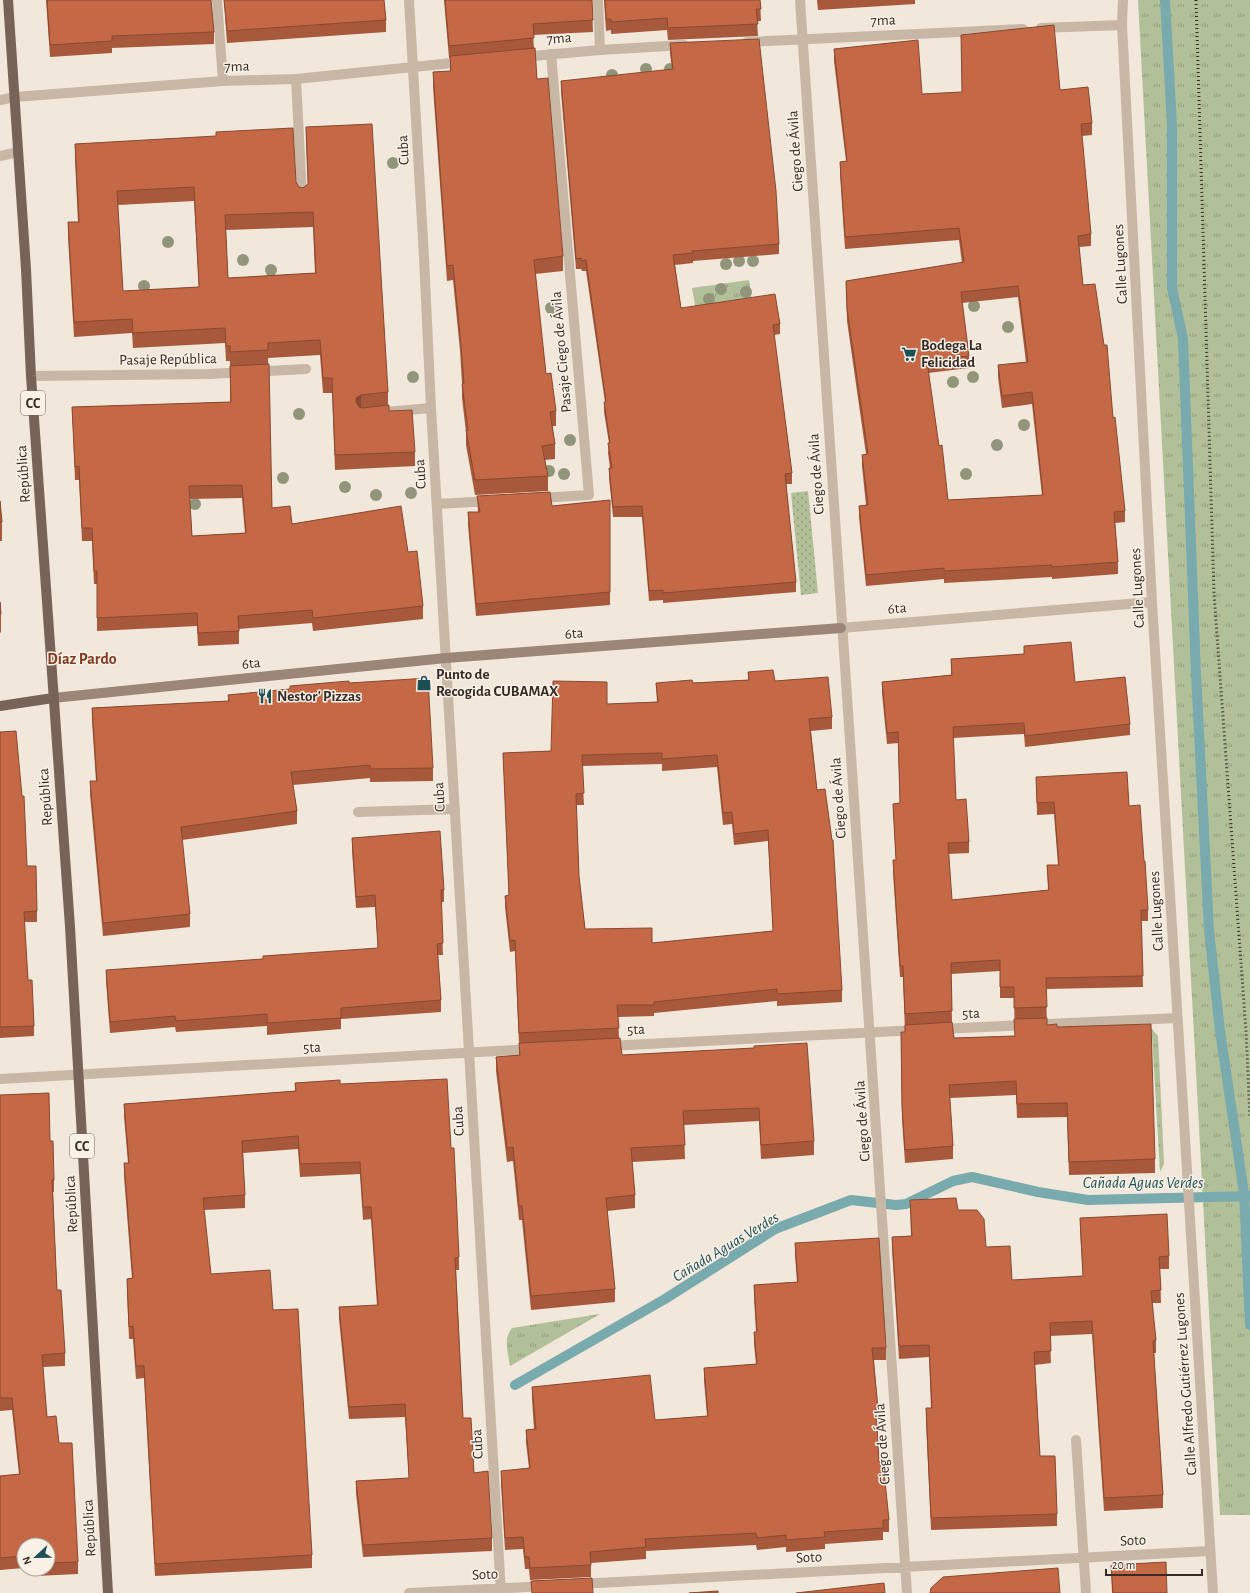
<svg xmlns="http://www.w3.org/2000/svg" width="1250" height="1593" font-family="'Alegreya Sans',sans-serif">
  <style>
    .grass { fill: url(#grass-tufts) }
    .garden { fill: url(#garden-dots) }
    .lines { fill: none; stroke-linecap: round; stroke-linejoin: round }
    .stream { stroke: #79aaae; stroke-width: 10 }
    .lane { stroke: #c9b7a6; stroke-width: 10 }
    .street { stroke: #c9b7a6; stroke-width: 10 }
    .secondary { stroke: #9c8678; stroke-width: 10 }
    .primary { stroke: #776358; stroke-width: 10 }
    .rail { stroke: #352c27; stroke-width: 3; stroke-dasharray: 1 3; stroke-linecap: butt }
    .tree { fill: #91967a }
    .wall { fill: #a9593b; fill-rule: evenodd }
    .shaded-wall { fill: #894930 }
    .building { fill: #c46845; stroke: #894930; fill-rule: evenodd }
    .labels { text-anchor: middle; stroke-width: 3; stroke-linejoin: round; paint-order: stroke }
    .shield { fill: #f9f1e6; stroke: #706760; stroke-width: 1 }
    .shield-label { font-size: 14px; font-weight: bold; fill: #352c27 }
    .street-label { font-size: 15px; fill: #352c27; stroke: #f9f1e6 }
    .poi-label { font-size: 15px; font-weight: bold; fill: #352c27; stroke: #f9f1e6; text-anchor: start }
    .neighbourhood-label { font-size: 16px; font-weight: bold; fill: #833c21; stroke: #f9f1e6 }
    .water-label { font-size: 16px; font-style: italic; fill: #1d5056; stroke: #f9f1e6 }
  </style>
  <defs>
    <pattern id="grass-tufts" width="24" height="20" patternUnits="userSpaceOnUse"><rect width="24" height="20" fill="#b2c09a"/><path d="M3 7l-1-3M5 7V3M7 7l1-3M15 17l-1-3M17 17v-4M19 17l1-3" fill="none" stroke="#929c7e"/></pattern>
    <pattern id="garden-dots" width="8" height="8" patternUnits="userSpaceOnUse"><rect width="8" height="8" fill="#b2c09a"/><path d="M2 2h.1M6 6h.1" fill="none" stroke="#929c7e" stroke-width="1.8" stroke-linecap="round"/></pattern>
  </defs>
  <rect width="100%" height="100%" fill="#f1e7da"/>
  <path class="grass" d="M1138 0H1250V1515H1220Z
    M749 280 753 308 697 316 692 288Z
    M1152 1029 1158 1036 1164 1164 1160 1172 1152 1036 1066 1037Z
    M600 1314 510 1366C508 1352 503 1339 512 1328Z"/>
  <path class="garden" d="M808 491 818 593 801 595 791 493Z"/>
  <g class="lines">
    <path class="stream" d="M1165 0 1172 125V288L1183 339 1196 673 1209 930 1220 1031 1244 1193 1250 1325
      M515 1385 665 1299 775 1229 851 1200 896 1205 906 1204 953 1181 972 1177 1038 1192 1088 1200 1250 1196"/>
    <path class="lane" d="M217 0 223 81
      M598 0 600 50
      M296 79 302 196
      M0 156 18 152
      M31 376 209 374 306 369
      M385 412 431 408
      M539 498 589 495 551 54
      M437 504 491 501
      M358 812 455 809
      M1076 1440 1086 1593"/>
    <path class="street" d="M409 0 424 257 431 408 501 1593
      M800 0C832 531 876 1062 907 1593
      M1123 0 1122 25 1152 602 1213 1593
      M1041 28 1122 25
      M747 42 1023 29
      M522 57 600 50 684 45
      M0 100 15 97 223 81 296 79 462 62
      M841 628 1152 602
      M940 1029 1177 1018
      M608 1046 918 1030
      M0 1079 532 1049
      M579 1584 1210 1551
      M409 1593 545 1586"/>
    <path class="secondary" d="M53 698 446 658 841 628"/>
    <path class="primary" d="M8 0 26 269 31 376 70 927 108 1593
      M0 706 53 698"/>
    <path class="rail" d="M1196 0 1214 594 1246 1031 1250 1118"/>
  </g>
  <g class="tree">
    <circle cx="646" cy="69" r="6"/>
    <circle cx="670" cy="69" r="6"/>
    <circle cx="612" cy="75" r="6"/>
    <circle cx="393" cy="163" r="6"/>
    <circle cx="168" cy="242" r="6"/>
    <circle cx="243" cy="260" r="6"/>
    <circle cx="739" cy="261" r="6"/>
    <circle cx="753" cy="261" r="6"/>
    <circle cx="726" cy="264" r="6"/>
    <circle cx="271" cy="270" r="6"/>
    <circle cx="144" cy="286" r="6"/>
    <circle cx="721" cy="289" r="6"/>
    <circle cx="746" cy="292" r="6"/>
    <circle cx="709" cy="299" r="6"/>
    <circle cx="974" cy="306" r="6"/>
    <circle cx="551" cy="308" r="6"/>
    <circle cx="1008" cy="327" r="6"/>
    <circle cx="413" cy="377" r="6"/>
    <circle cx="973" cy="377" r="6"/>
    <circle cx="953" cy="382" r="6"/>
    <circle cx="299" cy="414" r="6"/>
    <circle cx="1024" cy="425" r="6"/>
    <circle cx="570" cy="440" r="6"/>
    <circle cx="997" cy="445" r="6"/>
    <circle cx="549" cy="471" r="6"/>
    <circle cx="564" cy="474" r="6"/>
    <circle cx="966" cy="474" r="6"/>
    <circle cx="283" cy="478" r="6"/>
    <circle cx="345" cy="487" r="6"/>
    <circle cx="411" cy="493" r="6"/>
    <circle cx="376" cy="495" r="6"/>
    <circle cx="195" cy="504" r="6"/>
  </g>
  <path class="wall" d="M46 0H211L214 32V44L112 48V53L50 57Z
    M224 0H384L386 20V32L227 43Z
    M444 0H592L593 32 533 35 534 48 537 79 563 256V271L535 274 546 374 556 411V426H552L555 444V459L545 460 548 476V491L475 495 466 445V432L462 398V383L460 350 453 280 447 281 433 87V72L450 71V58H449Z
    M604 0H760L761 21H757L758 36 668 40 667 30 611 34V30L606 31Z
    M817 0H915V4L818 10Z
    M961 35 1060 90 1092 123V135L1082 136 1091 234V246L1079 247 1083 285 1113 418 1125 511V522L1115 523 1118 562V574L1052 579V577L944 583V579L866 586 859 517V506L866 505 862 466V455L866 454 847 321 846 281 962 263 959 240 845 249 840 174V162L846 161 834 61V49L922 94 962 92ZM1018 297 1026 362 998 365V377L1002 408 1032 404 1042 495 948 500 939 446 928 373 969 368V356L962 303Z
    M670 43 779 244V254L693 261V263L675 265 681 308 780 324V334L774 335 792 473V484H786L796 582V592L663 603V600L649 601 642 517H613L609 478V468H610L608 453 609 443 604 412V402H605L586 271H582L581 269H576L561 92V81L672 70 670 53Z
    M306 127 388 392V405L389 411 415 452V466L335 470 332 393H323L320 355 268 358 272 508 292 524 408 552 423 606V619L313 631 312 623 239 629V644L198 646 197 626 97 631V584H94L92 541H82L79 480H75L72 407 230 402V361H226L225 343 133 348 132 333 74 337 68 237V222H78L75 159V144L296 182 299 187 303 188 308 184V183L306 142ZM194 201 199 287 123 291 118 205ZM313 227 315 273 228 278 226 230ZM242 498 245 533 192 536 190 499Z
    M477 496 552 506 610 500V605L476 616 468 525V512H478Z
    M0 501 2 522V541H0Z
    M0 602 1 614V632L0 633Z
    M1024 646 1075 682 1130 724V735L1025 747 1024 734 953 738 956 800 969 842V853L948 854 952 900 1048 890 1047 865H1058L1054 814 1037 815 1036 777 1129 806 1148 910V921H1141L1143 987 1046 989 1047 1025 1057 1027 1155 1159V1173L1069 1175 1067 1117 1017 1118 1016 1095 950 1098 953 1146V1159L905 1163 902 1119 901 1032H905L903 977H900L893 872V860H896L893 804 900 803 898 743 887 744 882 693V682L951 675V659L1024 654ZM1000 971V998H1014L1015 1036 954 1038 952 1022 951 974Z
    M748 672 775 681 832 717V729L811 731 817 790 842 990V1002L777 1006V1001L654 1013V1016L618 1017 619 1038 622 1055 754 1048 814 1141V1155L761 1159 759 1121 684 1125 685 1159 632 1162 635 1195V1208L607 1211 615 1289V1302L531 1310 522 1220H519L513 1161 507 1162 496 1071V1057L519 1055V1044L515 951 510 952 505 907V896L509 895 503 753 551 751 607 704 657 702 656 683H693L748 680ZM662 764V771L717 767 723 825 732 824 734 845 768 841 773 931 652 943 585 929 579 876 576 805H584L582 766Z
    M349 683 433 768V781L370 782V778L293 785 297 811V824L182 840 190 914V927L103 936 90 794V781H96L92 721V708L228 701V695Z
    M0 732 27 866 37 911V922H24L28 980 34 1026V1036L0 1038Z
    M352 838 444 890V902H441L443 955H438L441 1000V1012L341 1019V1029L267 1035V1026L176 1032 175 1027 110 1033 106 981V970L263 959 378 948 375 907 356 908 352 850Z
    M295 1083 340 1084 451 1148 459 1257V1270H456L463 1418 474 1473 492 1538V1551L363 1557 356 1493V1481L409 1478 405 1417 349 1419 339 1319V1307L377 1305 371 1219 363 1220 360 1174 300 1177 298 1149 243 1153 245 1195V1208L204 1210 211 1274 273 1310 312 1555V1568L155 1576 144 1378 136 1379 133 1339H129L127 1291V1279L132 1278 124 1176V1163H128L124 1116V1104L295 1091Z
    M0 1095 50 1141 54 1180V1192H53L57 1290 65 1353V1366L43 1367 47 1417 59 1443 78 1562V1574L36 1576 35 1569H48V1545H24V1568L0 1570V1476L19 1474 12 1410 0 1411Z
    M910 1200 958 1210 986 1247 1012 1280 1083 1276 1080 1231V1218L1169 1256V1269H1160L1161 1303H1152L1156 1340V1353H1154L1163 1495V1508L1104 1511 1092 1334 1050 1336 1051 1363 1035 1365 1040 1456 1057 1514V1526L931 1530 926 1421V1408H931L929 1357 899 1359 892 1249V1237L911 1236Z
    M795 1243 886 1348V1360H874L878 1408V1420H876L879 1462 889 1520V1532H883V1540L825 1544V1549L786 1552V1547L757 1550 756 1545 646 1551V1559L591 1563V1577L530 1580 529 1569H525L523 1549 505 1550 501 1483V1471L529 1468 526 1442V1430L534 1429 532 1399V1387L655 1420 707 1416 704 1380V1368L756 1364 754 1344V1332H756L754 1297V1285L797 1282 795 1255Z
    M1111 1565 1167 1593H1112Z"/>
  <path class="shaded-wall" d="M361 395V410L356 402V398Z"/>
  <path class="building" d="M47 0H211L214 32 112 36V41L50 45Z
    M224 0H384L386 20 227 31Z
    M445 0H592L593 20 533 24 534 38 449 46Z
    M605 0H760L761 9H756L758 24 668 28 667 18 611 22V19H606Z
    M1054 25 1060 90 1088 87 1092 123 1081 124 1091 234 1078 236 1083 285 1095 284 1104 345H1107L1113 418 1115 417 1125 511 1114 512 1118 562 1052 567V565L944 571V568L866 575 859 506 868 505 862 455 868 454 847 309 846 281 964 262 959 228 845 237 840 162 847 161 834 49 918 40 922 94 962 92 961 35ZM1018 286 1028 362 998 365 1002 396 1032 392 1043 495 948 500 942 445 939 446 927 361 969 356 961 292Z
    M759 39 776 191 779 244 692 251 693 253 673 255 681 308 775 294 780 324 773 325 792 473 785 474 796 582 663 593V590L649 591 642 506 613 507 609 468H612L608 443H610L604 402H606L586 260 582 261 581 258 576 259 561 81 673 69 670 43Z
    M535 48 537 79 548 78 563 256 534 260 546 374 551 373 556 411 550 412 555 444 542 446 548 476 475 480 466 430H468L462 384 464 383 460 335 453 265 447 266 433 72 451 71 450 56Z
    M372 124 388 392 361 395 356 398V402L359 407 362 408 389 405V411L412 410 415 452 335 455 332 378H323L320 340 268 343V350L230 352V346H226L225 328 133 333 132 319 74 322 68 222H79L75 144 216 136V132L293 128 296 182 299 187 303 188 308 184V181L306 127ZM194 187 199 287 123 291 117 191ZM313 212 316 273 228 278 225 215Z
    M269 364 272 508 290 506 292 524 401 506 408 552 417 551 423 606 313 618 312 610 238 616 239 631 198 633 197 613 97 618V571H94L92 528H82L79 466 75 467 72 407 231 402 230 366ZM242 485 246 533 192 536 189 486Z
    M550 492 552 506 610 500V592L476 604 468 512H480L477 496Z
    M0 501 2 522H0Z
    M0 602 1 614H0Z
    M1071 642 1075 682 1125 677 1130 724 1025 736 1024 723 953 727 956 800 966 799 969 842 948 843 952 900 1049 890 1047 865H1059L1054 802 1037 803 1036 777 1127 772 1129 806 1140 805 1144 861H1145L1148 910H1141L1143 976 1046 978 1047 1007 1014 1008V987H1000V960L951 963 952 1011 905 1014 903 966H900L893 860H896L893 804 900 803 898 732 887 733 882 682 952 675 951 659 1024 654V646Z
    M773 670 775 681 828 677 832 717 809 719 817 790 825 789 832 840H833L842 990 777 994V989L654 1002V1005H617L619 1028 519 1033 515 940 510 941 505 896 509 895 503 753 551 751 553 681 607 682V704L658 702 656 683 692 680 693 683 749 680 748 672ZM662 753V759L717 755 723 813 732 812 734 834 768 830 773 931 652 943V928L585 929 579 876 576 794 584 793 582 755Z
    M428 678 433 768 370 769V765L291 772 297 811 181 827 190 914 103 923 90 781H97L92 708 229 701 228 695 290 689V686L349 681V683Z
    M16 731 22 796H24L27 866H36L37 911 24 912 28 980H32L34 1026 0 1027V732Z
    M440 831 444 890H441L443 943 437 944 441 1000 341 1008V1018L267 1023V1014L176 1021 175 1016 110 1022 106 970 263 959V956L378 948 375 895 356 897 352 838Z
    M1047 1018V1025L1057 1024V1027L1151 1024 1155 1159 1069 1162 1067 1103 1017 1104 1016 1081 949 1085 953 1146 905 1150 902 1106 901 1032H905V1025L952 1022 954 1038 1015 1036 1014 1019Z
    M620 1038 622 1055 754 1048V1046L807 1043 814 1141 761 1145 759 1108 683 1111 685 1145 631 1148 635 1195 606 1198 615 1289 531 1296 522 1206H519L513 1147 507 1148 496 1057 520 1055 519 1043Z
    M447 1079 451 1148H454L459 1257 455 1258 463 1418H471L474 1473 488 1471 492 1538 363 1545 356 1481 409 1478 405 1404 349 1407 339 1307 378 1305 371 1207H363L360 1162 300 1164 298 1136 242 1141 245 1195 203 1198 211 1274 270 1270 273 1310 298 1309 312 1555 155 1564 144 1366H136L133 1326 129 1327 127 1279 133 1278 124 1163H129L124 1104 296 1091 295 1083 340 1080V1084Z
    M49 1093 50 1141H53L54 1180H52L57 1290H61L65 1353 42 1355 47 1417 56 1416 59 1443H72L78 1562 48 1563V1545H24V1556L0 1558V1476L20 1474 12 1398H0V1095Z
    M956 1198 958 1210H977L984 1219 986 1247 1010 1246 1012 1280 1083 1276 1080 1218 1167 1214 1169 1256 1159 1257 1161 1290 1151 1291 1156 1340 1153 1341 1163 1495 1104 1498 1092 1321 1050 1323 1051 1351 1034 1352 1040 1456H1055L1057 1514 931 1518 926 1408H932L929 1345 899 1346 892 1237 912 1236 910 1200Z
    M879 1238 886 1348H872L878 1408H876L879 1462H883L889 1520H883V1528L824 1532 825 1537 786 1540V1535L757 1538 756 1533 645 1539 646 1547 590 1552 591 1565 530 1568 529 1557H525L523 1537 505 1538 501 1471 530 1468 526 1430 536 1429 532 1387 650 1375 655 1420 708 1416 704 1368 757 1364 754 1332H757L754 1285 798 1282 795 1243Z
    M1166 1562 1167 1593H1113L1111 1565Z
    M1058 1568 1060 1593H930L931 1588 943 1577Z
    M592 1578 593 1593H532L531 1581Z
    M884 1583 885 1593H796Z
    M718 1591V1593H689Z"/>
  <defs>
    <g id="supermarket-bare" transform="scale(1.2)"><path d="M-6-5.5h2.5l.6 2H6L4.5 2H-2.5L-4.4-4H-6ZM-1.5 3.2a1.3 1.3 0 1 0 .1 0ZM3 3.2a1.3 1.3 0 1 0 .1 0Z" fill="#1d5056" stroke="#f9f1e6" stroke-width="2.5" paint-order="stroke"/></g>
    <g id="shop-bare" transform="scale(1.2)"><path d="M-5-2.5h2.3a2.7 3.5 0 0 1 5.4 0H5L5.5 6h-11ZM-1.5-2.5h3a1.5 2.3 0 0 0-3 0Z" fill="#1d5056" stroke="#f9f1e6" stroke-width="2.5" paint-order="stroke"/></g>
    <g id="restaurant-bare" transform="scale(1.2)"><path d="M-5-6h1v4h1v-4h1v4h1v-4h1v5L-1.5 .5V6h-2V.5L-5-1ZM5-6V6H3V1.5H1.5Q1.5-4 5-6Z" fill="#1d5056" stroke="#f9f1e6" stroke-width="2.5" paint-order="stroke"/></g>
  </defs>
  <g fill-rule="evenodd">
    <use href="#supermarket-bare" x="909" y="354"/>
    <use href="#shop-bare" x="424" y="683"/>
    <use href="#restaurant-bare" x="265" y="696"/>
  </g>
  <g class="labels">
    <g class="shield">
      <rect x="21" y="391" width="24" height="24" rx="3"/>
      <rect x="70" y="1134" width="24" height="24" rx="3"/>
    </g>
    <g class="shield-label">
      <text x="33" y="408">CC</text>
      <text x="82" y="1151">CC</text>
    </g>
    <g class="street-label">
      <text transform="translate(883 20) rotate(-3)" y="5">7ma</text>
      <text transform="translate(559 38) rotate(-5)" y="5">7ma</text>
      <text transform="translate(237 66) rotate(-2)" y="5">7ma</text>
      <text transform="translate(403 150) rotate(-93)" y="5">Cuba</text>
      <text transform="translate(795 151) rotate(-94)" y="5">Ciego de Ávila</text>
      <text transform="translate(1120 264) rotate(-93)" y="5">Calle Lugones</text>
      <text transform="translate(561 352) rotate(-95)" y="5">Pasaje Ciego de Ávila</text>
      <text transform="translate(168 359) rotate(-1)" y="5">Pasaje República</text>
      <text transform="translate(23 474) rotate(-94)" y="5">República</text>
      <text transform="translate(420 474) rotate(-93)" y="5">Cuba</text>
      <text transform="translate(816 474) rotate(-94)" y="5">Ciego de Ávila</text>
      <text transform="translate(1137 588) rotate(-93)" y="5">Calle Lugones</text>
      <text transform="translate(897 608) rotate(-5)" y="5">6ta</text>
      <text transform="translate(574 633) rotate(-4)" y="5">6ta</text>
      <text transform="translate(251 663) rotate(-6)" y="5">6ta</text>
      <text transform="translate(45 797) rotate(-94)" y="5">República</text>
      <text transform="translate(439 797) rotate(-93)" y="5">Cuba</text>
      <text transform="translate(838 798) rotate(-94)" y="5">Ciego de Ávila</text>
      <text transform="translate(1156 911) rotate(-93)" y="5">Calle Lugones</text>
      <text transform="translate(971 1013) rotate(-3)" y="5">5ta</text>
      <text transform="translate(636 1029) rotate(-3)" y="5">5ta</text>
      <text transform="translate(312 1047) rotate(-3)" y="5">5ta</text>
      <text transform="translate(458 1121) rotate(-93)" y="5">Cuba</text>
      <text transform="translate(862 1121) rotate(-94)" y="5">Ciego de Ávila</text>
      <text transform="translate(71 1204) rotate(-93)" y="5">República</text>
      <text transform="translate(1185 1384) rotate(-94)" y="5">Calle Alfredo Gutiérrez Lugones</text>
      <text transform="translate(477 1444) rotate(-93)" y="5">Cuba</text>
      <text transform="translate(882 1444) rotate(-94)" y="5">Ciego de Ávila</text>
      <text transform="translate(89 1528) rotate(-93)" y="5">República</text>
      <text transform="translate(1133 1540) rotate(-3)" y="5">Soto</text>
      <text transform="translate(809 1557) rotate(-3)" y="5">Soto</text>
      <text transform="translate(485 1574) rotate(-3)" y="5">Soto</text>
    </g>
    <g class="poi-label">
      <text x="921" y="350">Bodega La<tspan x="921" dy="17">Felicidad</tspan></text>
      <text x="436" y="679">Punto de<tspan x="436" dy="17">Recogida CUBAMAX</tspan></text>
      <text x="277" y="701">Nestor' Pizzas</text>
    </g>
    <g class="neighbourhood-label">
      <text x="82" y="664">Díaz Pardo</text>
    </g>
    <g class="water-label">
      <text x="1143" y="1188">Cañada Aguas Verdes</text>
      <text transform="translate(725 1246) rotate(-31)" y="6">Cañada Aguas Verdes</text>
    </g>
  </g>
  <g transform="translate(36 1557) rotate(248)"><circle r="19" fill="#f9f1e6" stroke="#aba29a"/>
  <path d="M0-3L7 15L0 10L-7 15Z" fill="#1d5056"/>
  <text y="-6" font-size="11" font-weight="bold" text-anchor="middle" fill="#352c27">N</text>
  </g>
  <path d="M1106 1569v6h96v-6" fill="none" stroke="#352c27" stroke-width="2"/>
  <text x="1112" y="1569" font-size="12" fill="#352c27" stroke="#f9f1e6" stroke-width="3" paint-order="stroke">20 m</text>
</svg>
